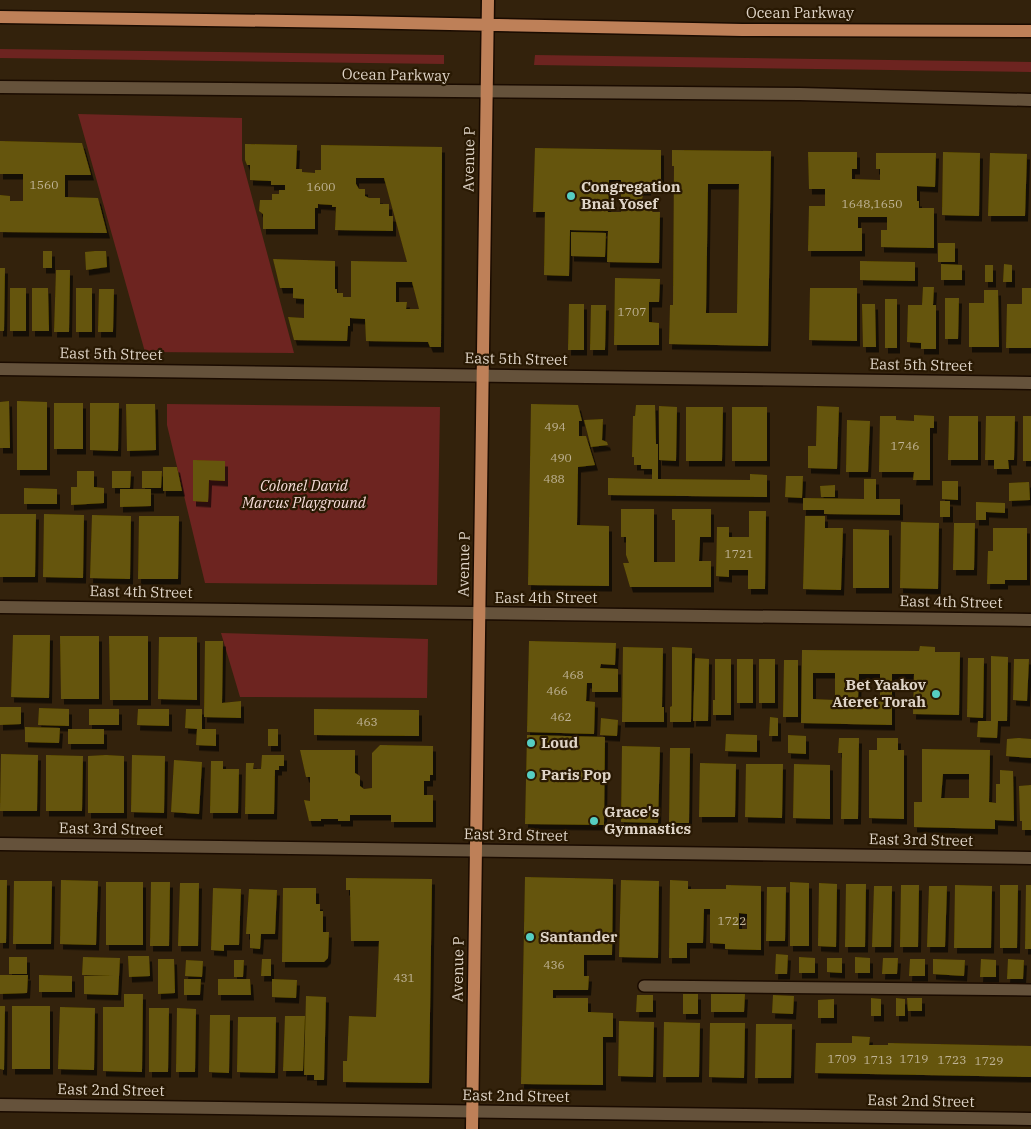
<svg xmlns="http://www.w3.org/2000/svg" width="1031" height="1129" font-family="'IBM Plex Serif',serif">
  <style>
    .green { fill: #6d2420 }
    .building { fill: #655508; fill-rule: evenodd; filter: url(#shadow) }
    .lines { fill: none; stroke-linecap: round; stroke-linejoin: round }
    .service-casing { stroke: #1a0b00; stroke-width: 14 }
    .minor-casing { stroke: #1a0b00; stroke-width: 15 }
    .primary-casing { stroke: #1a0b00; stroke-width: 15 }
    .service { stroke: #65523b; stroke-width: 11 }
    .minor { stroke: #65523b; stroke-width: 12 }
    .primary { stroke: #be8058; stroke-width: 12 }
    .poi-dot { fill: #56cec2; stroke: #291903; stroke-width: 2 }
    .labels { text-anchor: middle; stroke-width: 4.5; stroke-linejoin: round; paint-order: stroke }
    .number-label { font-size: 12px; fill: #c0b497 }
    .street-label { font-size: 15px; fill: #dfd4c7; stroke: #291903 }
    .poi-label { font-size: 15px; font-weight: bold; fill: #dfd4c7; stroke: #291903; text-anchor: start }
    .park-label { font-size: 15px; font-style: italic; fill: #f5dbd8; stroke: #291903 }
  </style>
  <defs>
    <filter id="shadow"><feDropShadow dx="3" dy="5.5" stdDeviation="0" flood-color="#0009"/></filter>
  </defs>
  <rect width="100%" height="100%" fill="#33220c"/>
  <path class="green" d="M0 49 444 55V64L0 58Z
    M535 55 1031 62V72L534 65Z
    M78 114 242 118V160L294 353 145 352Z
    M167 404 440 407 437 585 205 583 167 425Z
    M221 633 428 639 427 698 240 697Z"/>
  <path class="building" d="M0 141 82 143 91 175H65V197L98 198 107 233 0 232V195L10 196V201H23V174H0Z
    M245 144 297 145 296 169H302V172L315 173V170H321V145L442 147 441 347H430L428 342 366 341 365 319 350 318V326H348L347 341 294 340 288 317 304 318V299L293 298V288H280L273 259 335 261V289H337V293H343V297H351V261L407 262 384 178H356V184L359 189H365V196L369 198H380V204H389V216H393V231L335 230 336 207H332V205L318 204V208H315V229H263V214L259 211 260 200H272V194H279V190H285V185H271V181L250 180V165H247L245 160ZM396 282H412L419 309H406L407 302H396Z
    M535 148 661 150V185H648V190H639L638 195H643L642 200H648V207L653 212H660L659 263 607 262 608 231 570 230 569 276 544 275 545 212H533ZM609 180H621V212H608Z
    M672 150 771 151 768 346 669 344 670 305H673L674 166H672ZM708 184H739L737 313H706Z
    M808 152H857V169H852V179L880 180V169H876V153H936L935 187 917 186V201H919V208H934V248L881 247V230H887V217H858V228H862V251H808L809 206H825V189H809Z
    M943 152 980 153 979 216 942 215Z
    M990 153 1027 154 1025 216H988Z
    M571 232 606 233 605 257 571 256Z
    M938 243H955V262H938Z
    M43 251H52V268H43Z
    M95 251H106L107 267 86 270 85 252Z
    M860 261 915 262V281L860 280Z
    M941 264 962 265V280H941Z
    M1004 264 1012 265V282H1003Z
    M985 265H993V282H985Z
    M0 268H5L4 331H0Z
    M56 270H70L69 332H54Z
    M615 278 660 279 659 302H649V322L659 323V345H614Z
    M923 287H934L933 305H936V349H921V343L907 342 908 305H922Z
    M10 288H26V331H10Z
    M32 288H48L49 331H32Z
    M76 288H92V332H76Z
    M810 288H857V341L809 340Z
    M1022 288H1031V348H1006L1007 304H1022Z
    M99 289H114L113 332H98Z
    M984 290H998L999 347H969V303H984Z
    M945 298H959L958 339H945Z
    M885 299H897V348H885Z
    M569 304H584V350H568Z
    M862 304H875L876 347H863Z
    M591 305H606L605 350H590Z
    M9 401 10 448H0V402Z
    M17 401 47 402V470H17Z
    M54 403H83V449H54Z
    M90 403H119L118 451 90 450Z
    M126 404H155L156 450 127 451Z
    M531 404 578 405 582 421H579V436H586L595 465 578 467 577 525 609 526V586L528 585Z
    M636 405H655L656 444H658V479L750 480V474L767 475V497L608 495V478L652 479V469H641V465H634V457H632L633 416H635Z
    M659 406 677 407 676 461 659 460Z
    M817 406 839 407 837 469 808 468V446H816Z
    M686 407H723L722 461H686Z
    M732 407H767V461H732Z
    M914 415 934 416V428H930V480H913L914 472H879L880 416H896V420L914 421Z
    M949 416H978V460H948Z
    M986 416H1015L1014 460H1008L1009 469H994V460H985Z
    M1023 416H1031V461H1023Z
    M603 419 602 440 607 442 608 445 591 447 584 420Z
    M847 420 870 421 868 472H846Z
    M193 460 225 461V481L209 480 208 502 193 501Z
    M163 467H177L182 491H163Z
    M77 471H94V487L104 488V503L71 505V487H77Z
    M112 471H131L130 488H112Z
    M142 471H162L161 488H142Z
    M786 476H803L802 498 785 497Z
    M864 479H876V499H900V515L824 514V510H803V498L864 499Z
    M942 481H958V500L942 499Z
    M1029 482 1030 500 1009 501V483Z
    M835 485V497H821L820 486Z
    M24 488 57 489V504H24Z
    M120 489H151V506L120 507Z
    M940 501H950V517H940Z
    M976 502 1005 503V513L986 512V520H976Z
    M621 509H654V562H675V520H672V509H711V537H700L699 561H711V587H630L623 563H629L626 555V537H621Z
    M749 511H766L765 589H748V570H729V577L716 576 717 527H729V537H749Z
    M0 514H36L35 577H0Z
    M44 514 84 515 83 578 43 577Z
    M92 515 131 516 130 579 90 578Z
    M139 516H179L178 579H138Z
    M805 516H825V528H843L841 590 803 589Z
    M901 522 939 523 938 589 900 588Z
    M954 523H975L974 570H953Z
    M993 528H1027V580H1005V584H987L988 551H993Z
    M853 529 889 530V588H853Z
    M13 635H50L49 698 11 697Z
    M60 636H99V699H61Z
    M109 636H148V700H110Z
    M159 637H197V700L158 699Z
    M205 641H223L222 703 241 701V718L204 717Z
    M529 641 616 643 615 665 601 664 600 668 618 669V692H592V683H587L586 701 595 702 594 734 527 732Z
    M920 646 935 647V652H960L959 715 913 714 914 674H892V725L801 723 802 650 919 651ZM813 673H835V700L813 699ZM859 674H880V700H858Z
    M623 647 663 648 662 707H664V722H622Z
    M672 647 692 648 691 722H670V707L672 706Z
    M991 656 1008 657 1007 721H998L997 738 977 737 978 721H991Z
    M695 658 709 659 708 721H693Z
    M968 658H984L983 718 967 717Z
    M715 659H731V715H713V700H715Z
    M737 659H753V703H737Z
    M759 659H775V703H759Z
    M1014 659H1029L1027 701 1013 700Z
    M784 660H798V717H783Z
    M0 707H21V724L0 725Z
    M39 708 69 709V726L38 725Z
    M89 709H119V725H89Z
    M138 709H169V726L137 725Z
    M186 709H202V729H216V746L196 745 197 729 185 728Z
    M314 709 419 710V736L314 735Z
    M770 717 778 718V736H769Z
    M601 718 618 720 617 736 600 735Z
    M25 727 60 728 59 743 25 742Z
    M68 729H104V744H68Z
    M268 729H278V746H268Z
    M726 734 757 735V752L725 751Z
    M527 735 605 737 604 825 525 824Z
    M788 735 806 736V754L788 753Z
    M839 738H859L858 819H841L842 753H838Z
    M877 738H898V750H904V819L869 818V750H877Z
    M1019 738 1031 739V758L1006 756 1007 739Z
    M380 745 433 746V775H430V781H424V795H433V822H391V815H350V821H338V819H321V821H309L304 800 310 801V777H306L300 750H355V773L360 776V786L364 789 372 788V753Z
    M622 746 660 747 658 823 621 822Z
    M670 748H690L689 823H669Z
    M922 749 990 750 989 802 996 803V784H1000V770L1013 771 1014 821 995 820V829L914 827V802H922ZM943 774H969V798H941Z
    M1 754 38 755 37 811H0Z
    M46 755 83 756 82 811H46Z
    M106 755 124 756V813H88V756Z
    M132 755 165 756 164 813 131 812Z
    M262 755H284V766H279V770H275L274 814H245L246 763H254L253 769H261Z
    M174 760 202 762 199 814 171 812Z
    M211 761H223V769H239L238 813H210Z
    M700 763 736 764 735 817H699Z
    M746 764H783L782 818 745 817Z
    M794 764 830 765V819L793 818Z
    M1031 785V830H1022V821H1020L1019 786Z
    M525 877 613 879 612 955H584V976H589L588 990H553V998H588V1012L613 1013V1037H603V1085L521 1084Z
    M346 878 432 879 429 1083 343 1082V1061H347L349 1016 376 1017 379 941H351L350 890H346Z
    M0 880H7L6 943H0Z
    M61 880 98 881 96 945 60 944Z
    M621 880 659 881 658 958 619 957Z
    M670 880 688 881V889H726V885L761 886V950L725 949V944L710 943V909H704L703 943H687V958H669ZM739 913 747 914V929H739Z
    M14 881H52L51 944H13Z
    M106 882H143V945H106Z
    M151 882H170L169 946H150Z
    M790 882 809 883V946H790Z
    M180 883H199L198 946H178Z
    M819 883 837 884 836 947 818 946Z
    M846 884H866L865 947H845Z
    M901 885H919L918 947H900Z
    M955 885 992 886 991 948H954Z
    M1000 885H1018L1017 948H1000Z
    M1026 885H1031V949H1025Z
    M874 886H892L891 947H872Z
    M929 886H947L945 947H927Z
    M767 887H786L785 941H766Z
    M213 888 241 889 239 945H224V951L211 950Z
    M283 888H316V904H320V911H323V932H329L328 958 324 962H282Z
    M249 889 277 890 275 934H261L260 949 250 948V934H246Z
    M776 954 788 955 787 974H775Z
    M128 956H149L150 976 129 977Z
    M9 957H27V974H9Z
    M83 957 120 958 118 995 84 994V976H113L82 975Z
    M799 957 815 958V973H799Z
    M855 957 870 958V973H855Z
    M827 958H842V973L827 972Z
    M883 958H898L897 974H882Z
    M158 959H174L175 993 158 994Z
    M262 959H271V976H261Z
    M910 959H925V976H909Z
    M933 959 965 960 964 976 933 974Z
    M981 959 996 960V977H980Z
    M1008 959 1024 960 1023 979H1007Z
    M186 960 203 961 202 977 185 976Z
    M234 960H244L243 977H234Z
    M0 975H28L27 993 0 994Z
    M39 975 72 976V992H39Z
    M184 979H201L200 995H184Z
    M218 979H250L251 995H218Z
    M272 979 297 980 296 998 272 997Z
    M124 994H143L142 1072 103 1071V1007H124Z
    M683 994H698V1014H683Z
    M711 994H745L744 1012H711Z
    M637 995H653V1012H636Z
    M773 995 794 996 793 1014 772 1013Z
    M306 996 326 997 324 1080H314V1075H304Z
    M871 998 881 999V1016H871Z
    M896 998 905 999V1016H896Z
    M907 998H922V1011H908Z
    M834 999V1018H818V1000Z
    M0 1006H5L4 1070 0 1069Z
    M12 1006H50V1069H12Z
    M60 1007 95 1008 94 1070 58 1069Z
    M149 1008H169L168 1072H149Z
    M177 1008 196 1009 195 1072H176Z
    M210 1015H230L229 1073 209 1072Z
    M285 1016H305L303 1071H283Z
    M238 1017H276L275 1073 237 1072Z
    M619 1021 654 1022 653 1077 618 1076Z
    M664 1022 700 1023 699 1077H663Z
    M710 1023H745L744 1078 709 1077Z
    M756 1024H792L791 1078H755Z
    M852 1036 870 1037 869 1045H888V1043L1031 1046V1077L815 1073 816 1043H852Z"/>
  <g class="lines">
    <g class="service-casing">
      <path id="service" d="M644 986 1031 990"/>
    </g>
    <g class="minor-casing">
      <path id="minor" d="M0 87 800 94 1031 100
        M0 369 1031 383
        M0 607 1031 620
        M0 844 1031 858
        M0 1105 1031 1119"/>
    </g>
    <g class="primary-casing">
      <path id="primary" d="M0 17 353 22 742 30 1031 31
        M472 1129 488 0"/>
    </g>
    <use href="#service" class="service"/>
    <use href="#minor" class="minor"/>
    <use href="#primary" class="primary"/>
  </g>
  <g class="poi-dot">
    <circle cx="571" cy="196" r="5"/>
    <circle cx="936" cy="694" r="5"/>
    <circle cx="531" cy="743" r="5"/>
    <circle cx="531" cy="775" r="5"/>
    <circle cx="594" cy="821" r="5"/>
    <circle cx="530" cy="937" r="5"/>
  </g>
  <g class="labels">
    <g class="number-label">
      <text x="44" y="189">1560</text>
      <text x="321" y="191">1600</text>
      <text x="872" y="208">1648,1650</text>
      <text x="632" y="316">1707</text>
      <text x="555" y="431">494</text>
      <text x="905" y="450">1746</text>
      <text x="561" y="462">490</text>
      <text x="554" y="483">488</text>
      <text x="739" y="558">1721</text>
      <text x="573" y="679">468</text>
      <text x="557" y="695">466</text>
      <text x="561" y="721">462</text>
      <text x="367" y="726">463</text>
      <text x="732" y="925">1722</text>
      <text x="554" y="969">436</text>
      <text x="404" y="982">431</text>
      <text x="842" y="1063">1709</text>
      <text x="914" y="1063">1719</text>
      <text x="878" y="1064">1713</text>
      <text x="952" y="1064">1723</text>
      <text x="989" y="1065">1729</text>
    </g>
    <g class="street-label">
      <text x="800" y="18">Ocean Parkway</text>
      <text transform="translate(396 75) rotate(1)" y="5">Ocean Parkway</text>
      <text transform="translate(469 159) rotate(-89)" y="5">Avenue P</text>
      <text transform="translate(111 354) rotate(1)" y="5">East 5th Street</text>
      <text transform="translate(516 359) rotate(1)" y="5">East 5th Street</text>
      <text transform="translate(921 365) rotate(1)" y="5">East 5th Street</text>
      <text transform="translate(464 564) rotate(-89)" y="5">Avenue P</text>
      <text transform="translate(141 592) rotate(1)" y="5">East 4th Street</text>
      <text x="546" y="603">East 4th Street</text>
      <text transform="translate(951 602) rotate(1)" y="5">East 4th Street</text>
      <text transform="translate(111 829) rotate(1)" y="5">East 3rd Street</text>
      <text transform="translate(516 835) rotate(1)" y="5">East 3rd Street</text>
      <text transform="translate(921 840) rotate(1)" y="5">East 3rd Street</text>
      <text transform="translate(458 969) rotate(-89)" y="5">Avenue P</text>
      <text transform="translate(111 1090) rotate(1)" y="5">East 2nd Street</text>
      <text transform="translate(516 1096) rotate(1)" y="5">East 2nd Street</text>
      <text transform="translate(921 1101) rotate(1)" y="5">East 2nd Street</text>
    </g>
    <g class="poi-label">
      <text x="581" y="192">Congregation<tspan x="581" dy="17">Bnai Yosef</tspan></text>
      <text x="926" y="690" text-anchor="end">Bet Yaakov<tspan x="926" dy="17">Ateret Torah</tspan></text>
      <text x="541" y="748">Loud</text>
      <text x="541" y="780">Paris Pop</text>
      <text x="604" y="817">Grace's<tspan x="604" dy="17">Gymnastics</tspan></text>
      <text x="540" y="942">Santander</text>
    </g>
    <g class="park-label">
      <text x="304" y="491">Colonel David<tspan x="304" dy="17">Marcus Playground</tspan></text>
    </g>
  </g>
</svg>
